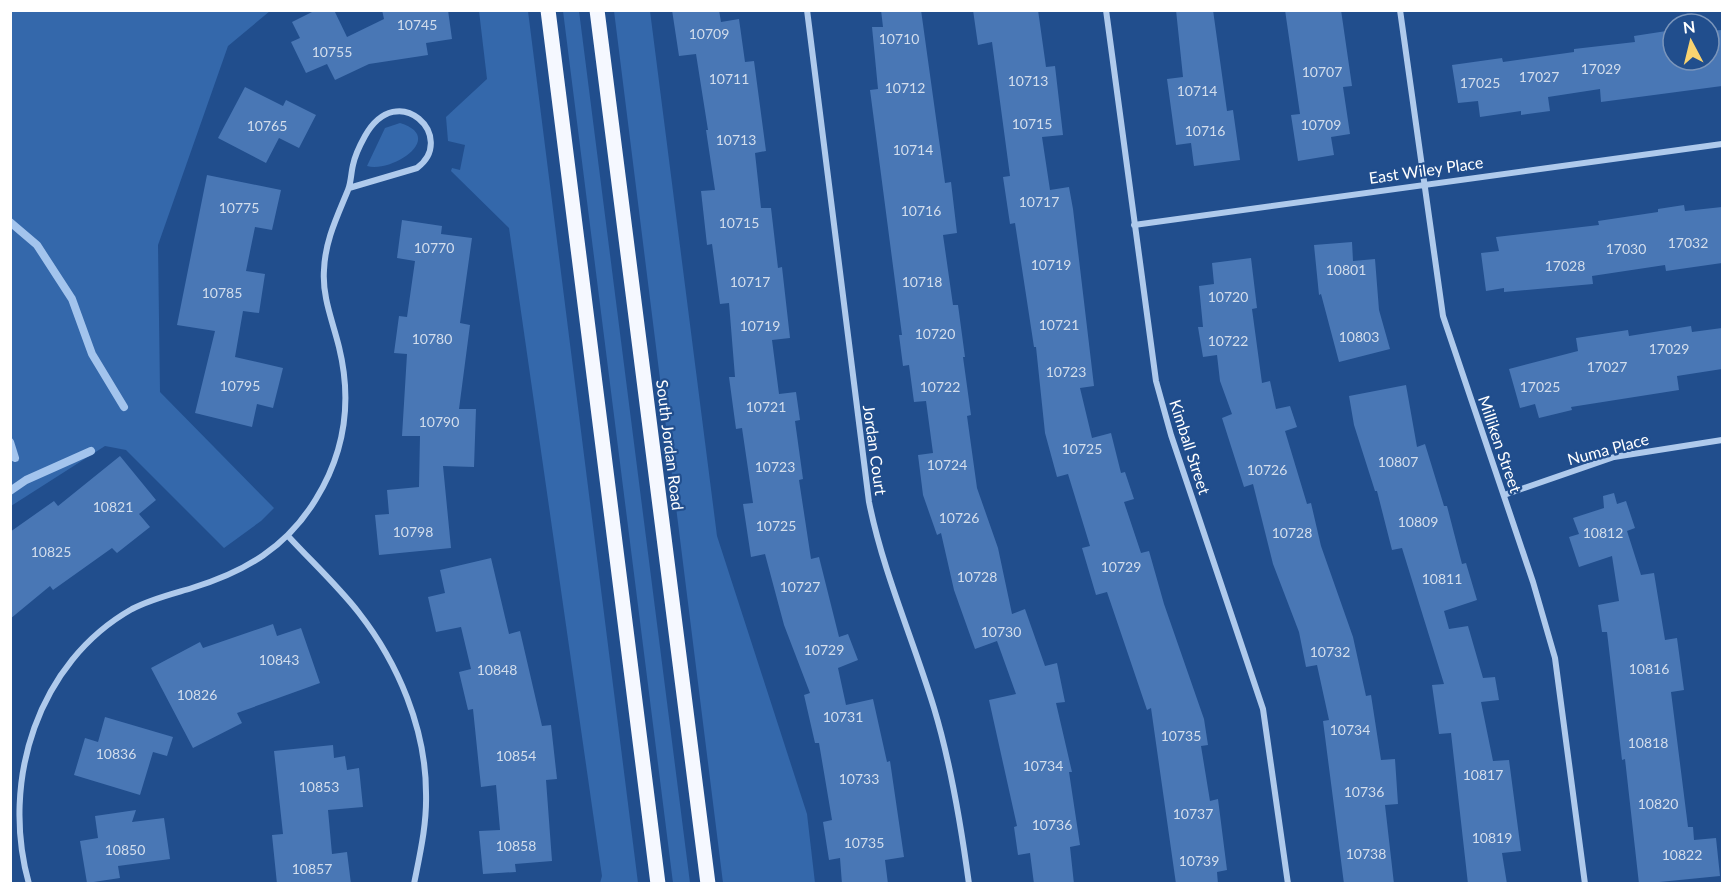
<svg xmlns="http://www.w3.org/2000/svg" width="1733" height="894" font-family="Lato,sans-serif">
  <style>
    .green { fill: #3468ab }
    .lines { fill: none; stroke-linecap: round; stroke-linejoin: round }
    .stream { stroke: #a3c4ed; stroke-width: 8 }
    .building { fill: #4977b5 }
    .street { stroke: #afcaec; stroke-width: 6 }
    .primary { stroke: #f5f8ff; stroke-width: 15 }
    .labels { text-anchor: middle; stroke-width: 4.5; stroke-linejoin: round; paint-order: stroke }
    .number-label { font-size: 14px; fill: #d2ddec }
    .street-label { font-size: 16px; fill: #fff; stroke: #214e8d }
  </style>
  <rect width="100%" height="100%" fill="#214e8d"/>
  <path class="green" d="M11 10 270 11 228 46 158 245 160 392 274 508 261 521 224 548 126 450 105 446 11 506Z
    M479 11H528L638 883H600L602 876 509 228 451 171 452 168 460 170 465 145 448 141 446 117 487 79Z
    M563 11H579L690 883H673Z
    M614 11H650L717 536 807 814 815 883H723Z
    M400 123C446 137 393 173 367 166L385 128Z"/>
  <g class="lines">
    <path class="stream" d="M10 222 37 245 72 299 92 354 124 407
      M10 442 15 458
      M10 491 26 480 91 451"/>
  </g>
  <path class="building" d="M316 10H334L347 37 384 19 382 10H448L452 39 426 43 428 55 369 64 335 80 327 64 306 73 291 42 300 38 292 22Z
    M672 10H719L721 22 739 19 745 62 754 61 766 151 755 153 761 208H771L778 268 782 267 790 338 772 340 779 394 796 392 800 420 795 421 803 479 799 480 811 559 819 557 839 637 848 634 858 660 838 668 846 705 873 699 887 762 890 761 904 857 885 860 888 884H842L840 858 829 860 823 822 832 820 819 743H815L804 695 810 693 784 625 765 554 751 557 743 504 753 503 742 428 736 429 729 377H735L729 303 720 304 712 244 707 245 701 191 715 190 706 130H708L696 54 679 56Z
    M881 10H921L945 183 951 182 957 233 943 235 953 305H958L965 357H963L971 415 967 416 977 488 998 548 1012 614 1025 609 1045 666 1057 663 1065 702 1056 703 1072 772H1069L1080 845 1070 847 1074 884H1034L1030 853 1018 855 1014 827 1017 826 989 700 1016 694 997 641 975 649 954 590 941 533 937 535 923 495 918 455 933 453 926 401 914 402 909 365 903 366 899 335H902L870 90 878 89 872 27H883Z
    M973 10H1038L1046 67 1055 66 1063 135 1042 137 1050 190 1069 187 1073 209 1094 386 1080 388 1092 438 1111 433 1121 473 1125 472 1134 499 1124 502 1141 553 1149 551 1164 604 1204 719 1208 745 1201 746 1210 801 1218 799 1227 870 1217 872 1218 884H1176L1151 708 1147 710 1107 592 1096 595 1082 548 1090 546 1068 474 1057 477 1045 433 1036 347H1034L1015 223 1010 224 1003 177 1010 176 992 42 978 45Z
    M1176 10H1213L1227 111 1233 110 1240 160 1194 166 1191 143 1176 145 1167 79 1183 77Z
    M1285 10H1341L1352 86 1343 87 1350 134 1331 137 1334 155 1298 161 1291 115 1300 114Z
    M1673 30V60H1709V31L1722 30V86L1601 102 1600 89 1548 97 1550 111 1521 115V111L1480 117 1478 101 1458 103 1452 65 1502 58 1503 62 1574 52V49L1635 42 1634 36Z
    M245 87 283 106 286 100 316 115 299 148 279 138 266 163 218 138Z
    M207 175 281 190 272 230 255 227 246 271 265 274 259 313 243 311 235 357 283 368 273 408 257 404 252 427 195 413 215 331 177 325Z
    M1684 205 1685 211 1722 207V263L1666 271 1665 265 1592 276 1593 284 1504 292V288L1486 291 1481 253 1499 251 1496 237 1599 225 1598 221 1658 212V209Z
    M402 220 442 226 441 234 472 238 460 323 470 325 459 409H476L474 467 443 466 451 548 379 555 375 515 389 514 387 490 419 487 420 436H402L407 354 394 353 399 316 407 317 415 261 397 258Z
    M1352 242 1353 261 1375 259 1379 310 1390 349 1339 362 1321 294 1319 295 1314 245Z
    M1251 258 1257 308 1252 309 1262 383 1270 381 1276 409 1290 406 1297 427 1285 431 1307 504 1311 503 1321 546 1353 637 1366 696 1371 695 1381 760 1395 759 1398 804 1385 805 1394 884H1344L1323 721 1329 720 1317 665 1306 667 1299 632 1273 564 1253 484 1244 487 1222 418 1232 414 1220 381 1217 355 1203 357 1198 327H1203L1199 286 1214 284 1212 263Z
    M1691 326 1692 332 1722 328V369L1677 376 1679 390 1571 407 1572 410 1539 418 1535 404 1520 408 1509 369 1578 351 1576 338 1628 330 1629 336Z
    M1406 385 1417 447 1425 444 1444 506H1447L1462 564 1466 563 1477 600 1444 611 1449 629 1468 626 1483 678 1495 677 1499 700 1481 702 1493 761 1509 760 1521 851 1502 853 1507 884H1468L1451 733 1439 734 1432 685 1444 684 1402 548 1392 550 1377 491H1375L1354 425 1349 396Z
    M120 456 156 500 139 514 150 527 117 553 112 548 53 590 50 586 10 619V532L54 501 58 506Z
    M1614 493 1617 504 1626 501 1635 528 1627 531 1641 575 1654 573 1665 640 1677 638 1684 690 1671 692 1688 827H1693L1694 840 1716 838 1720 876 1639 884 1625 759 1622 760 1607 632H1602L1598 605 1619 601 1612 556 1579 567 1569 537 1579 534 1573 518 1604 508 1603 496Z
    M491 558 509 634 520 631 542 726 551 725 557 779 546 780 552 861 515 864 516 872 483 874 479 831 500 830 496 785 481 787 473 709 468 710 459 672 471 669 461 627 436 632 428 597 445 593 440 570Z
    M273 624 277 636 301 628 320 683 237 713 242 723 193 748 151 668 200 642 203 648Z
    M105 717 173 737 167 756 153 752 140 795 74 775 85 738 98 742Z
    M333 745 334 758 345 756 347 770 359 768 363 807 328 810 332 854 347 852 351 884H277L272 835 283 834 274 751Z
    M136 810 132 822 164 818 170 859 118 866 120 878 87 883 80 841 98 838 95 816Z"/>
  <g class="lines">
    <path class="street" d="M807 10 869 502C883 572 913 639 934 708 951 764 961 825 969 884
      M1106 10 1156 381 1171 435 1263 709 1288 884
      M1400 10 1443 316 1533 582 1555 658 1585 884
      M1134 225 1722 144
      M1504 495 1614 457 1722 440
      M288 536C312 562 338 586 359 613 398 663 426 729 426 793 427 824 420 854 414 884
      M29 884C0 781 38 662 132 609 151 599 172 594 192 588 245 572 287 547 316 499 345 452 352 400 339 347 333 322 322 297 324 270 325 241 337 217 348 190 351 183 351 173 353 165 355 155 360 145 365 136 398 77 458 138 417 168L349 188"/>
    <path class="primary" d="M548 10 658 884
      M597 10 708 884"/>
  </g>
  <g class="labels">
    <g class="number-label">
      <text x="417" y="30">10745</text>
      <text x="709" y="39">10709</text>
      <text x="899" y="44">10710</text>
      <text x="332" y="57">10755</text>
      <text x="1601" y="74">17029</text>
      <text x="1322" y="77">10707</text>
      <text x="1539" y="82">17027</text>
      <text x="729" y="84">10711</text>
      <text x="1028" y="86">10713</text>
      <text x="1480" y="88">17025</text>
      <text x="905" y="93">10712</text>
      <text x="1197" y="96">10714</text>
      <text x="1032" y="129">10715</text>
      <text x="1321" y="130">10709</text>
      <text x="267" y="131">10765</text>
      <text x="1205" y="136">10716</text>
      <text x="736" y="145">10713</text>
      <text x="913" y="155">10714</text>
      <text x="1039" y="207">10717</text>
      <text x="239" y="213">10775</text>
      <text x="921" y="216">10716</text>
      <text x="739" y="228">10715</text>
      <text x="1688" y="248">17032</text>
      <text x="434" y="253">10770</text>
      <text x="1626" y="254">17030</text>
      <text x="1051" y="270">10719</text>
      <text x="1565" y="271">17028</text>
      <text x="1346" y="275">10801</text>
      <text x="750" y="287">10717</text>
      <text x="922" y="287">10718</text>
      <text x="222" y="298">10785</text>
      <text x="1228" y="302">10720</text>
      <text x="1059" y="330">10721</text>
      <text x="760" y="331">10719</text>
      <text x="935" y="339">10720</text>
      <text x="1359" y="342">10803</text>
      <text x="432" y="344">10780</text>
      <text x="1228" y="346">10722</text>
      <text x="1669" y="354">17029</text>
      <text x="1607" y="372">17027</text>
      <text x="1066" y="377">10723</text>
      <text x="240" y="391">10795</text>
      <text x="940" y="392">10722</text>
      <text x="1540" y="392">17025</text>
      <text x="766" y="412">10721</text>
      <text x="439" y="427">10790</text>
      <text x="1082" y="454">10725</text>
      <text x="1398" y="467">10807</text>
      <text x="947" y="470">10724</text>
      <text x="775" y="472">10723</text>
      <text x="1267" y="475">10726</text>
      <text x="113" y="512">10821</text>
      <text x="959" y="523">10726</text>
      <text x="1418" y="527">10809</text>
      <text x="776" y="531">10725</text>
      <text x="413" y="537">10798</text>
      <text x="1292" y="538">10728</text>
      <text x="1603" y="538">10812</text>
      <text x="51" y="557">10825</text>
      <text x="1121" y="572">10729</text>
      <text x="977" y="582">10728</text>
      <text x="1442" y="584">10811</text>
      <text x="800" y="592">10727</text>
      <text x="1001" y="637">10730</text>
      <text x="824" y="655">10729</text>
      <text x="1330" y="657">10732</text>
      <text x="279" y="665">10843</text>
      <text x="1649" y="674">10816</text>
      <text x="497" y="675">10848</text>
      <text x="197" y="700">10826</text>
      <text x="843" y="722">10731</text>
      <text x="1350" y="735">10734</text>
      <text x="1181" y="741">10735</text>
      <text x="1648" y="748">10818</text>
      <text x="116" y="759">10836</text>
      <text x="516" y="761">10854</text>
      <text x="1043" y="771">10734</text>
      <text x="1483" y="780">10817</text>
      <text x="859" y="784">10733</text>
      <text x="319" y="792">10853</text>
      <text x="1364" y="797">10736</text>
      <text x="1658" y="809">10820</text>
      <text x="1193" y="819">10737</text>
      <text x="1052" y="830">10736</text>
      <text x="1492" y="843">10819</text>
      <text x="864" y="848">10735</text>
      <text x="516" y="851">10858</text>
      <text x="125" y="855">10850</text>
      <text x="1366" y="859">10738</text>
      <text x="1682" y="860">10822</text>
      <text x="1199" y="866">10739</text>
      <text x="312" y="874">10857</text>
    </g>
    <g class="street-label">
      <text transform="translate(1426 170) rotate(-8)" y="6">East Wiley Place</text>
      <text transform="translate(1500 444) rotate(71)" y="6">Milliken Street</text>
      <text transform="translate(670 445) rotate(83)" y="6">South Jordan Road</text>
      <text transform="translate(1190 447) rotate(72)" y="6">Kimball Street</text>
      <text transform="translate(1608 449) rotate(-15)" y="6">Numa Place</text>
      <text transform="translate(875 450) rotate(82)" y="6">Jordan Court</text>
    </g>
  </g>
  <rect width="1733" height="894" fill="none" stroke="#ffffff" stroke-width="24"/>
  <g transform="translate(1691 42) rotate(353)"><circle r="28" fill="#214e8d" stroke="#7a95bb" stroke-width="1.5"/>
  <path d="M0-4.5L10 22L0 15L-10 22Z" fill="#f9d370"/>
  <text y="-9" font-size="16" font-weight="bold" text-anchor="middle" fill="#ffffff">N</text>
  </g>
</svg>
